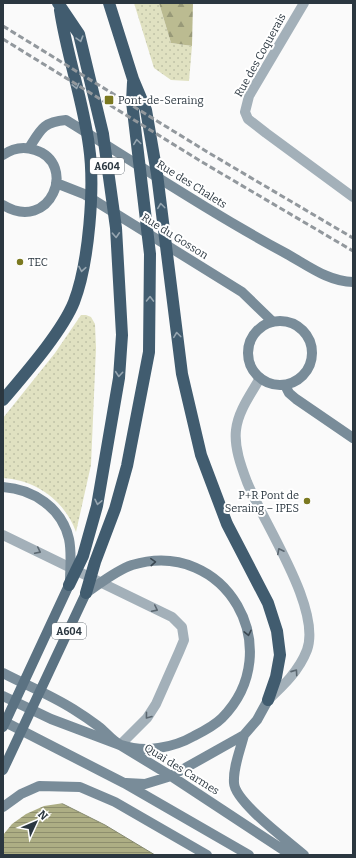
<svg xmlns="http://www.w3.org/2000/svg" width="356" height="858" font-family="Bitter,serif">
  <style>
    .grass { fill: url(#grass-dots) }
    .forest { fill: url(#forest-firs) }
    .water { fill: url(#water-rules); stroke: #868a70 }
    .pier { fill: #fafafa }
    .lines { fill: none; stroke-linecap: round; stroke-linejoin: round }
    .street { stroke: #a3b0b9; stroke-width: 10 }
    .secondary { stroke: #798c99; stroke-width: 10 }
    .primary { stroke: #5b7282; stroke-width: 10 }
    .highway { stroke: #415c6f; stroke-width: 12 }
    .rail { stroke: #92989d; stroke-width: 3; stroke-dasharray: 6 3; stroke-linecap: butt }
    .oneway { stroke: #96a5b0 }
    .oneway2 { stroke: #5b6770 }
    .oneway3 { stroke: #3b4852 }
    .poi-dot { fill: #7b7920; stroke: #fff; stroke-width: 1.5 }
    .labels { text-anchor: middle; stroke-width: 4; stroke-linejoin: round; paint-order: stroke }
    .shield { fill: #fff; stroke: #6b7379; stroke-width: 1 }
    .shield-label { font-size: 10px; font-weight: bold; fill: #2b3740 }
    .street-label { font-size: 11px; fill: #2b3740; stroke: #fff }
    .poi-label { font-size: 11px; fill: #2b3740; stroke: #fff; text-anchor: start }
  </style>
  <defs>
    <pattern id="grass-dots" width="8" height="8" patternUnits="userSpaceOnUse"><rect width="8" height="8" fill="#e0e1c1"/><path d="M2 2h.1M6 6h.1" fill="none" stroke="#c0c2a7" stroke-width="1.8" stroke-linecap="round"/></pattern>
    <pattern id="forest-firs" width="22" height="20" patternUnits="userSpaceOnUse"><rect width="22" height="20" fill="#bbbb91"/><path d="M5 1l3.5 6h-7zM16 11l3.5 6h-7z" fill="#989978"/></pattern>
    <pattern id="water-rules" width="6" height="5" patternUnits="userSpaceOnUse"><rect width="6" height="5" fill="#adae84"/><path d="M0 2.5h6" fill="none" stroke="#8d8e6d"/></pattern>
  </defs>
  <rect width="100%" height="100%" fill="#fafafa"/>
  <path class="grass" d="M134 3H159L171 43 192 46 189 81 171 80 154 68Z
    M81 315H86L91 317 95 324 96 348 91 465 76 532C65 501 36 480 3 478V418L55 353Z"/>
  <path class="forest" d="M159 3H193L192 46 171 43Z"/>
  <path class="water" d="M3 774 105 825 155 855H3Z"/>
  <path class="pier" d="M3 772 4 773 64 803 44 806 26 814 12 824 3 835Z"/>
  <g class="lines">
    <path class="street" d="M304 3 249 96 245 112 248 119 266 133 353 197
      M260 378C251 394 238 411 236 430 234 447 241 466 247 482 264 524 322 609 307 650 299 671 283 686 268 700
      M3 535 172 617 182 627 184 640 179 652 156 704 147 718 120 745"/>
    <path class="secondary" d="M29 148C41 129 43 122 66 120 139 165 211 213 287 254 307 265 329 282 353 282
      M3 155C13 148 23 146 35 150 78 163 51 234 3 205
      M56 183 84 194 242 292 273 322
      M248 353a32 32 0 1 1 64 0a32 32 0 1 1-64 0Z
      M285 385 289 393 296 399 353 438
      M3 487C33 489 62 508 69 539 72 553 70 568 70 582
      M3 673C26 685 51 695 73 709 81 714 90 720 98 726 105 731 113 742 121 745 145 753 173 748 194 736 204 731 214 726 222 718 289 650 226 537 132 565 115 571 101 583 86 593
      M3 696 51 719 120 745 171 776 291 855
      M3 721 124 783 249 855
      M244 735C240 751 233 767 234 783 235 802 288 841 304 855
      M126 783 145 784 171 776 244 735 257 720 268 700
      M3 807 21 794 39 786 80 787 115 802 207 855"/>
    <path class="primary" d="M3 727 69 585
      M3 770 86 593"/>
    <path class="highway" d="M58 3 79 34 103 134 116 228 122 335 119 378 97 506 83 556 69 585
      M109 3 133 79 146 110 157 174 182 374 201 455 227 524 268 603 277 631 280 655 276 677 268 700
      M3 400C24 375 62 332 74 302 89 263 95 187 89 146 83 100 67 56 60 10
      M86 593 95 562 115 509 127 466 149 352 150 254 132 102 133 82"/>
    <path class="rail" d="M3 26 209 153 353 238
      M3 39 202 162 353 251"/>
  </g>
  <defs><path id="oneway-chevron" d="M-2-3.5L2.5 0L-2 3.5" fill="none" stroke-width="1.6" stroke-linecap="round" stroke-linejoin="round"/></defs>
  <g class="oneway">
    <use href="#oneway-chevron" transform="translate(80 39) rotate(74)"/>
    <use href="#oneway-chevron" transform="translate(76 86) rotate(76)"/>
    <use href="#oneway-chevron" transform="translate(137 142) rotate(-98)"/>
    <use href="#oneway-chevron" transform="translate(161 206) rotate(-97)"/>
    <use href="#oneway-chevron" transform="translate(116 235) rotate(87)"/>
    <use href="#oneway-chevron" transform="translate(82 269) rotate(100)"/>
    <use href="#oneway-chevron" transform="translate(150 299) rotate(-89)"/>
    <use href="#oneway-chevron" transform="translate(177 335) rotate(-97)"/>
    <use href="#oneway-chevron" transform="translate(119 374) rotate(95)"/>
    <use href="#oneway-chevron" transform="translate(98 502) rotate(102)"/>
  </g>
  <g class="oneway2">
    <use href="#oneway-chevron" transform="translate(38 551) rotate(26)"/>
    <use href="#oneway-chevron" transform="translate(280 551) rotate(-117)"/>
    <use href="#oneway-chevron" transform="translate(155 609) rotate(26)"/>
    <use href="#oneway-chevron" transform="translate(295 672) rotate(-55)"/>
    <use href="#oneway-chevron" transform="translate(148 716) rotate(128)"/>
  </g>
  <g class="oneway3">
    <use href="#oneway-chevron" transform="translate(153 562) rotate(-3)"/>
    <use href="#oneway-chevron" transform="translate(248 633) rotate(78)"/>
  </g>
  <g class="poi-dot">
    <rect x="104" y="95" width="10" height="10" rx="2"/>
    <circle cx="20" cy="262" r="4"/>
    <circle cx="307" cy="501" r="4"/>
  </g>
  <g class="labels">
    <g class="shield">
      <rect x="90" y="158" width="34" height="16" rx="3"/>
      <rect x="52" y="623" width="34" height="16" rx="3"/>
    </g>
    <g class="shield-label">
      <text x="107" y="170">A604</text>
      <text x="69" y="635">A604</text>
    </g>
    <g class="street-label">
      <text transform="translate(260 55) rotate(-61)" y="4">Rue des Coquerais</text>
      <text transform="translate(192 184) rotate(32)" y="4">Rue des Chalets</text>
      <text transform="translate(175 236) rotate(32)" y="4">Rue du Gosson</text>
      <text transform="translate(182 769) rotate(32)" y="4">Quai des Carmes</text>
    </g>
    <g class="poi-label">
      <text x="118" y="104">Pont-de-Seraing</text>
      <text x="28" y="266">TEC</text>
      <text x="299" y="499" text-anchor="end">P+R Pont de<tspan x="299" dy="13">Seraing – IPES</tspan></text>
    </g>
  </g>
  <rect width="356" height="858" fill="none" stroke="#2b3740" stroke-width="8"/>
  <g transform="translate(36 822) rotate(46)" stroke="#ffffff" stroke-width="3" paint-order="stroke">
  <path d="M0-3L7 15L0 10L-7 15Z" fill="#2b3740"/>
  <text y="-6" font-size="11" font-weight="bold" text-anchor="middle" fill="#2b3740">N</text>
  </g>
</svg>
